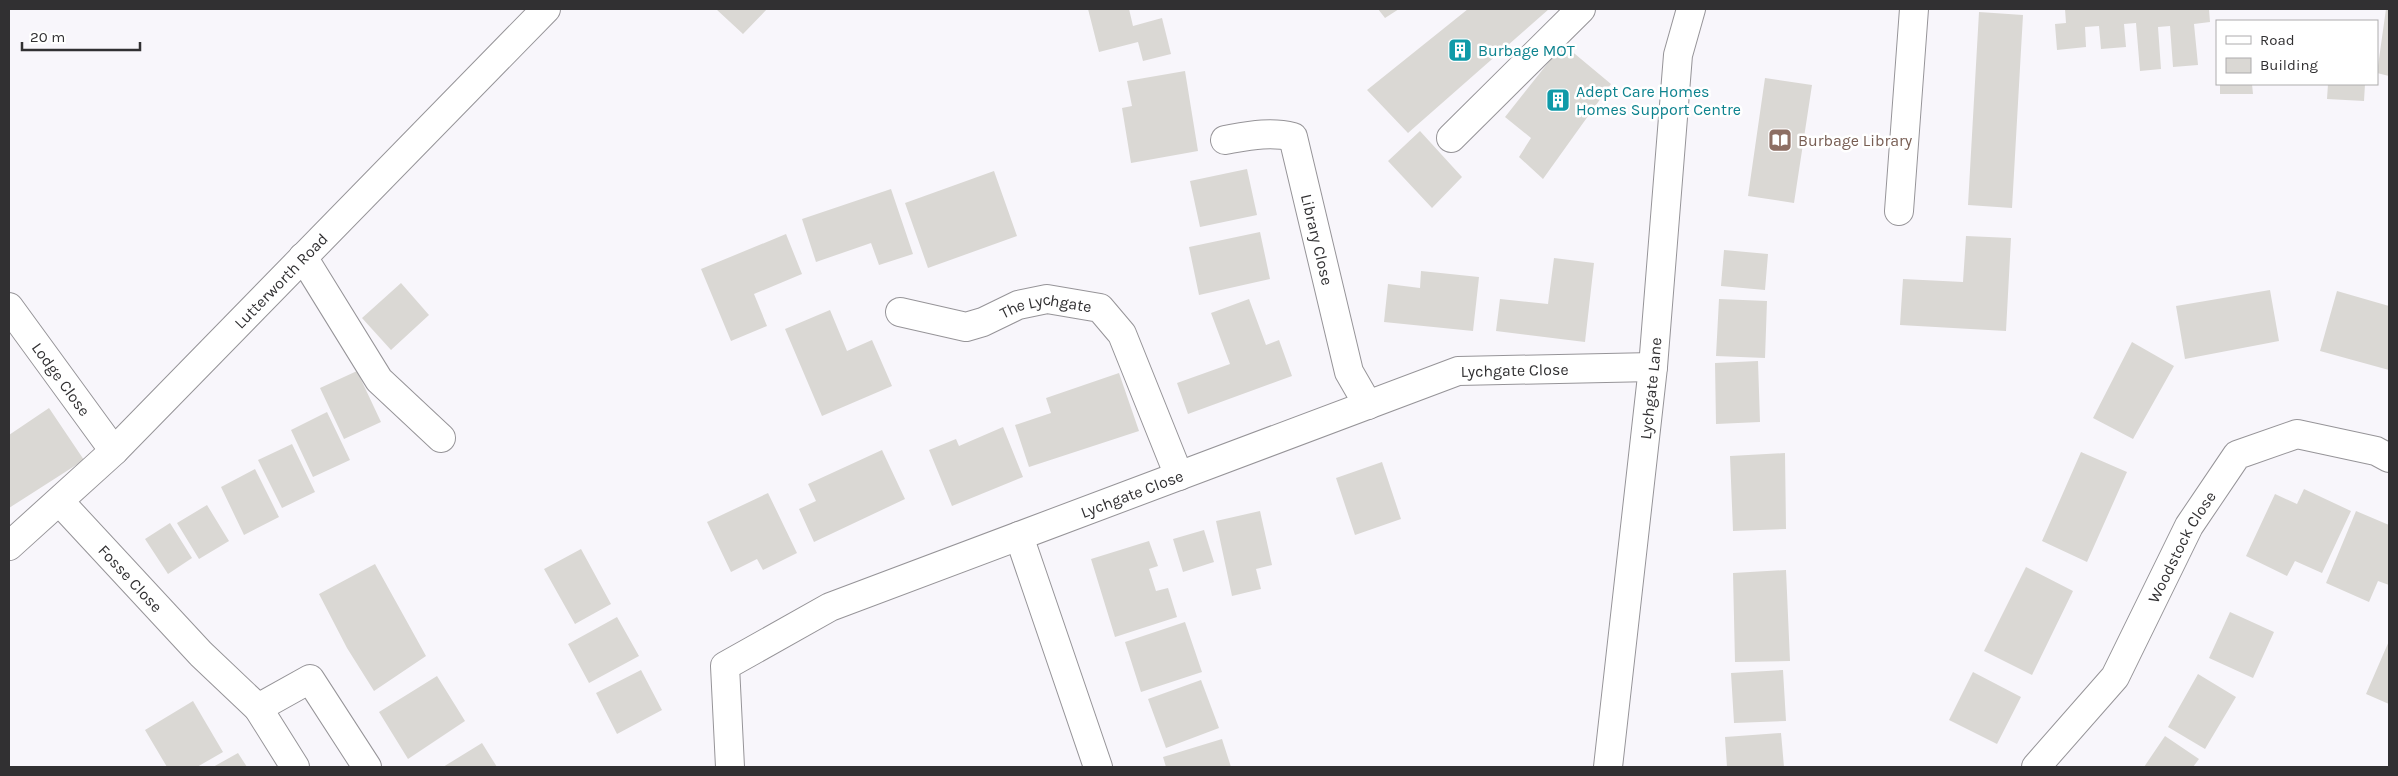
<svg xmlns="http://www.w3.org/2000/svg" width="2398" height="776" font-family="Karla,sans-serif">
  <style>
    .building { fill: #dad8d4 }
    .lines { fill: none; stroke-linecap: round; stroke-linejoin: round }
    .minor-casing { stroke: #969498; stroke-width: 30 }
    .major-casing { stroke: #969498; stroke-width: 30 }
    .minor { stroke: #fff; stroke-width: 28 }
    .major { stroke: #fff; stroke-width: 28 }
    .labels { text-anchor: middle; stroke-width: 5; stroke-linejoin: round; paint-order: stroke }
    .culture-label { font-size: 16px; fill: #0d838f; stroke: #fff; text-anchor: start }
    .education-label { font-size: 16px; fill: #785e54; stroke: #fff; text-anchor: start }
    .street-label { font-size: 16px; fill: #313032; stroke: #fff }
  </style>
  <rect width="100%" height="100%" fill="#f8f6fb"/>
  <path class="building" d="M716 9H767L743 34Z
    M1088 9H1129L1133 26 1162 18 1171 54 1143 61 1138 42 1099 52Z
    M1378 9H1399L1385 18Z
    M1468 9H1549L1408 133 1367 90Z
    M2065 9H2209L2210 22 2194 24 2198 65 2173 67 2170 26 2158 27 2161 69 2140 71 2136 23 2124 24 2126 47 2101 49 2099 26 2085 27 2086 47 2057 50 2055 24 2066 23Z
    M2386 9H2389V76L2377 73Z
    M1979 12 2023 15 2012 208 1968 205Z
    M1563 44 1611 84 1543 179 1519 157 1531 138 1505 117Z
    M1185 71 1198 151 1131 163 1122 108 1132 106 1127 81Z
    M1765 78 1812 85 1794 203 1748 196Z
    M2220 84H2252L2253 94H2220Z
    M2328 84H2365L2364 101 2327 99Z
    M1420 131 1462 177 1432 208 1388 161Z
    M1247 169 1257 215 1200 227 1190 181Z
    M994 171 1017 236 928 268 905 203Z
    M891 189 913 254 879 265 871 243 816 262 802 219Z
    M1260 232 1270 279 1199 295 1189 247Z
    M786 234 802 274 754 294 767 326 731 341 701 269Z
    M1966 236 2011 238 2006 331 1900 325 1903 279 1963 282Z
    M1724 250 1768 254 1765 290 1721 286Z
    M1554 258 1594 263 1585 342 1496 331 1500 299 1548 304Z
    M1421 271 1479 277 1473 331 1384 322 1388 284 1420 288Z
    M401 283 429 315 391 350 362 318Z
    M2270 290 2279 341 2185 359 2176 306Z
    M2337 291 2389 306V370L2320 351Z
    M1249 299 1266 345 1279 340 1292 376 1188 414 1177 383 1230 364 1211 313Z
    M1719 299 1767 301 1765 358 1716 356Z
    M830 310 847 351 872 340 892 386 822 416 785 329Z
    M2132 342 2174 366 2133 439 2093 418Z
    M1758 361 1760 422 1716 424 1715 363Z
    M357 371 381 422 344 439 320 388Z
    M1119 373 1139 431 1029 467 1015 425 1051 413 1046 398Z
    M49 408 84 460 9 508V435Z
    M327 412 350 460 313 477 291 430Z
    M1003 427 1023 477 952 506 929 450 956 439 959 446Z
    M292 444 315 492 282 508 258 460Z
    M882 450 905 499 814 542 799 509 816 501 808 484Z
    M2081 452 2127 472 2087 562 2042 541Z
    M1785 453 1786 529 1733 531 1730 456Z
    M1382 462 1401 519 1355 535 1336 478Z
    M255 469 279 517 244 535 221 487Z
    M2304 489 2351 511 2322 573 2295 561 2287 576 2246 556 2275 494 2297 504Z
    M768 493 797 553 763 570 757 559 731 572 707 522Z
    M207 505 229 541 199 559 177 523Z
    M1260 511 1272 565 1256 569 1261 589 1232 596 1216 521Z
    M2356 511 2389 525V585L2378 581 2369 602 2326 583Z
    M170 523 192 558 168 574 145 539Z
    M1204 530 1214 562 1183 572 1173 539Z
    M1149 541 1158 566 1149 569 1156 591 1168 588 1177 617 1115 637 1091 559Z
    M581 549 611 604 575 624 544 569Z
    M375 564 426 656 374 691 347 648 319 594Z
    M2026 567 2073 591 2032 675 1984 651Z
    M1786 570 1790 661 1735 662 1733 573Z
    M2230 612 2274 632 2253 678 2209 658Z
    M617 617 639 656 589 683 568 644Z
    M1185 622 1202 672 1141 692 1125 642Z
    M2389 641V704L2366 694Z
    M641 670 662 710 617 734 596 693Z
    M1783 670 1786 721 1734 723 1731 673Z
    M1973 672 2021 697 1997 744 1949 720Z
    M2198 674 2236 697 2205 749 2168 727Z
    M437 676 465 721 408 759 379 712Z
    M1201 680 1219 728 1166 748 1148 699Z
    M193 701 223 752 197 767H167L145 730Z
    M1781 733 1784 767H1727L1725 737Z
    M2165 736 2199 759 2193 767H2144Z
    M1222 739 1231 767H1166L1163 757Z
    M482 743 497 767H443Z
    M238 753 247 767H213Z"/>
  <g class="lines">
    <g class="minor-casing">
      <g id="minor">
        <path d="M1451 138 1581 9"/>
        <path id="s1" d="M1225 140C1248 136 1270 131 1293 137L1349 372 1368 405"/>
        <path d="M1899 211 1914 9"/>
        <path d="M303 257 379 380 441 438"/>
        <path id="s2" d="M9 307 114 451"/>
        <path id="s3" d="M900 312 966 327 983 322 1018 305 1047 299 1100 308 1122 334 1179 476"/>
        <path id="s4" d="M60 502 201 654 258 708 310 679 367 767"/>
        <path d="M1019 536 1098 767"/>
        <path d="M258 708 295 767"/>
        <path id="s5" d="M730 767 725 666 830 607 1458 371 1653 367"/>
        <path id="s6" d="M1608 767 1653 367 1678 55 1691 9"/>
        <path id="s7" d="M2036 767 2115 677 2189 526 2237 455 2297 434 2376 451 2389 458"/>
      </g>
    </g>
    <g class="major-casing">
      <g id="major">
        <path id="s8" d="M9 546 114 451 546 9"/>
      </g>
    </g>
    <use href="#minor" class="minor"/>
    <use href="#major" class="major"/>
  </g>
  <defs>
    <g id="building-square" transform="scale(1.25)"><rect x="-9" y="-9" width="18" height="18" rx="4" fill="#0f9aa8" stroke="#fff"/><path d="M-4-6H4V6H1V3H-1V6H-4ZM-2.5-4.3h1.7v1.8h-1.7ZM.8-4.3h1.7v1.8H.8ZM-2.5-1h1.7V.8h-1.7ZM.8-1h1.7V.8H.8Z" fill="#fff"/></g>
    <g id="library-square" transform="scale(1.25)"><rect x="-9" y="-9" width="18" height="18" rx="4" fill="#8d6e63" stroke="#fff"/><path d="M-6-4Q-3-5.5-.7-3.5V5Q-3 3-6 4ZM6-4Q3-5.5 .7-3.5V5Q3 3 6 4Z" fill="#fff"/></g>
  </defs>
  <g fill-rule="evenodd">
    <use href="#building-square" x="1460" y="50"/>
    <use href="#building-square" x="1558" y="100"/>
    <use href="#library-square" x="1780" y="140"/>
  </g>
  <g class="labels">
    <g class="culture-label">
      <text x="1478" y="56">Burbage MOT</text>
      <text x="1576" y="97">Adept Care Homes<tspan x="1576" dy="18">Homes Support Centre</tspan></text>
    </g>
    <g class="education-label">
      <text x="1798" y="146">Burbage Library</text>
    </g>
    <g class="street-label">
      <text dy="6" stroke="none"><textPath href="#s1" startOffset="174">Library Close</textPath></text>
      <text dy="6" stroke="none"><textPath href="#s8" startOffset="380">Lutterworth Road</textPath></text>
      <text dy="6" stroke="none"><textPath href="#s3" startOffset="152">The Lychgate</textPath></text>
      <text dy="6" stroke="none"><textPath href="#s5" startOffset="949">Lychgate Close</textPath></text>
      <text dy="6" stroke="none"><textPath href="#s2" startOffset="89">Lodge Close</textPath></text>
      <text dy="6" stroke="none"><textPath href="#s6" startOffset="381">Lychgate Lane</textPath></text>
      <text dy="6" stroke="none"><textPath href="#s5" startOffset="544">Lychgate Close</textPath></text>
      <text dy="6" stroke="none"><textPath href="#s7" startOffset="266">Woodstock Close</textPath></text>
      <text dy="6" stroke="none"><textPath href="#s4" startOffset="104">Fosse Close</textPath></text>
    </g>
  </g>
  <rect width="2398" height="776" fill="none" stroke="#313032" stroke-width="20"/>
  <rect x="2216" y="20" width="162" height="65" fill="#ffffff" stroke="#adacad"/>
  <rect x="2226" y="36" width="25" height="8" fill="#ffffff" stroke="#adacad"/>
  <text x="2260" y="45" font-size="15" fill="#313032">Road</text>
  <rect x="2226" y="58" width="25" height="15" fill="#dad8d4" stroke="#adacad"/>
  <text x="2260" y="70" font-size="15" fill="#313032">Building</text>
  <path d="M22 42v8h118v-8" fill="none" stroke="#313032" stroke-width="2.5"/>
  <text x="30" y="42" font-size="15" fill="#313032" stroke="#ffffff" stroke-width="4" paint-order="stroke">20 m</text>
</svg>
